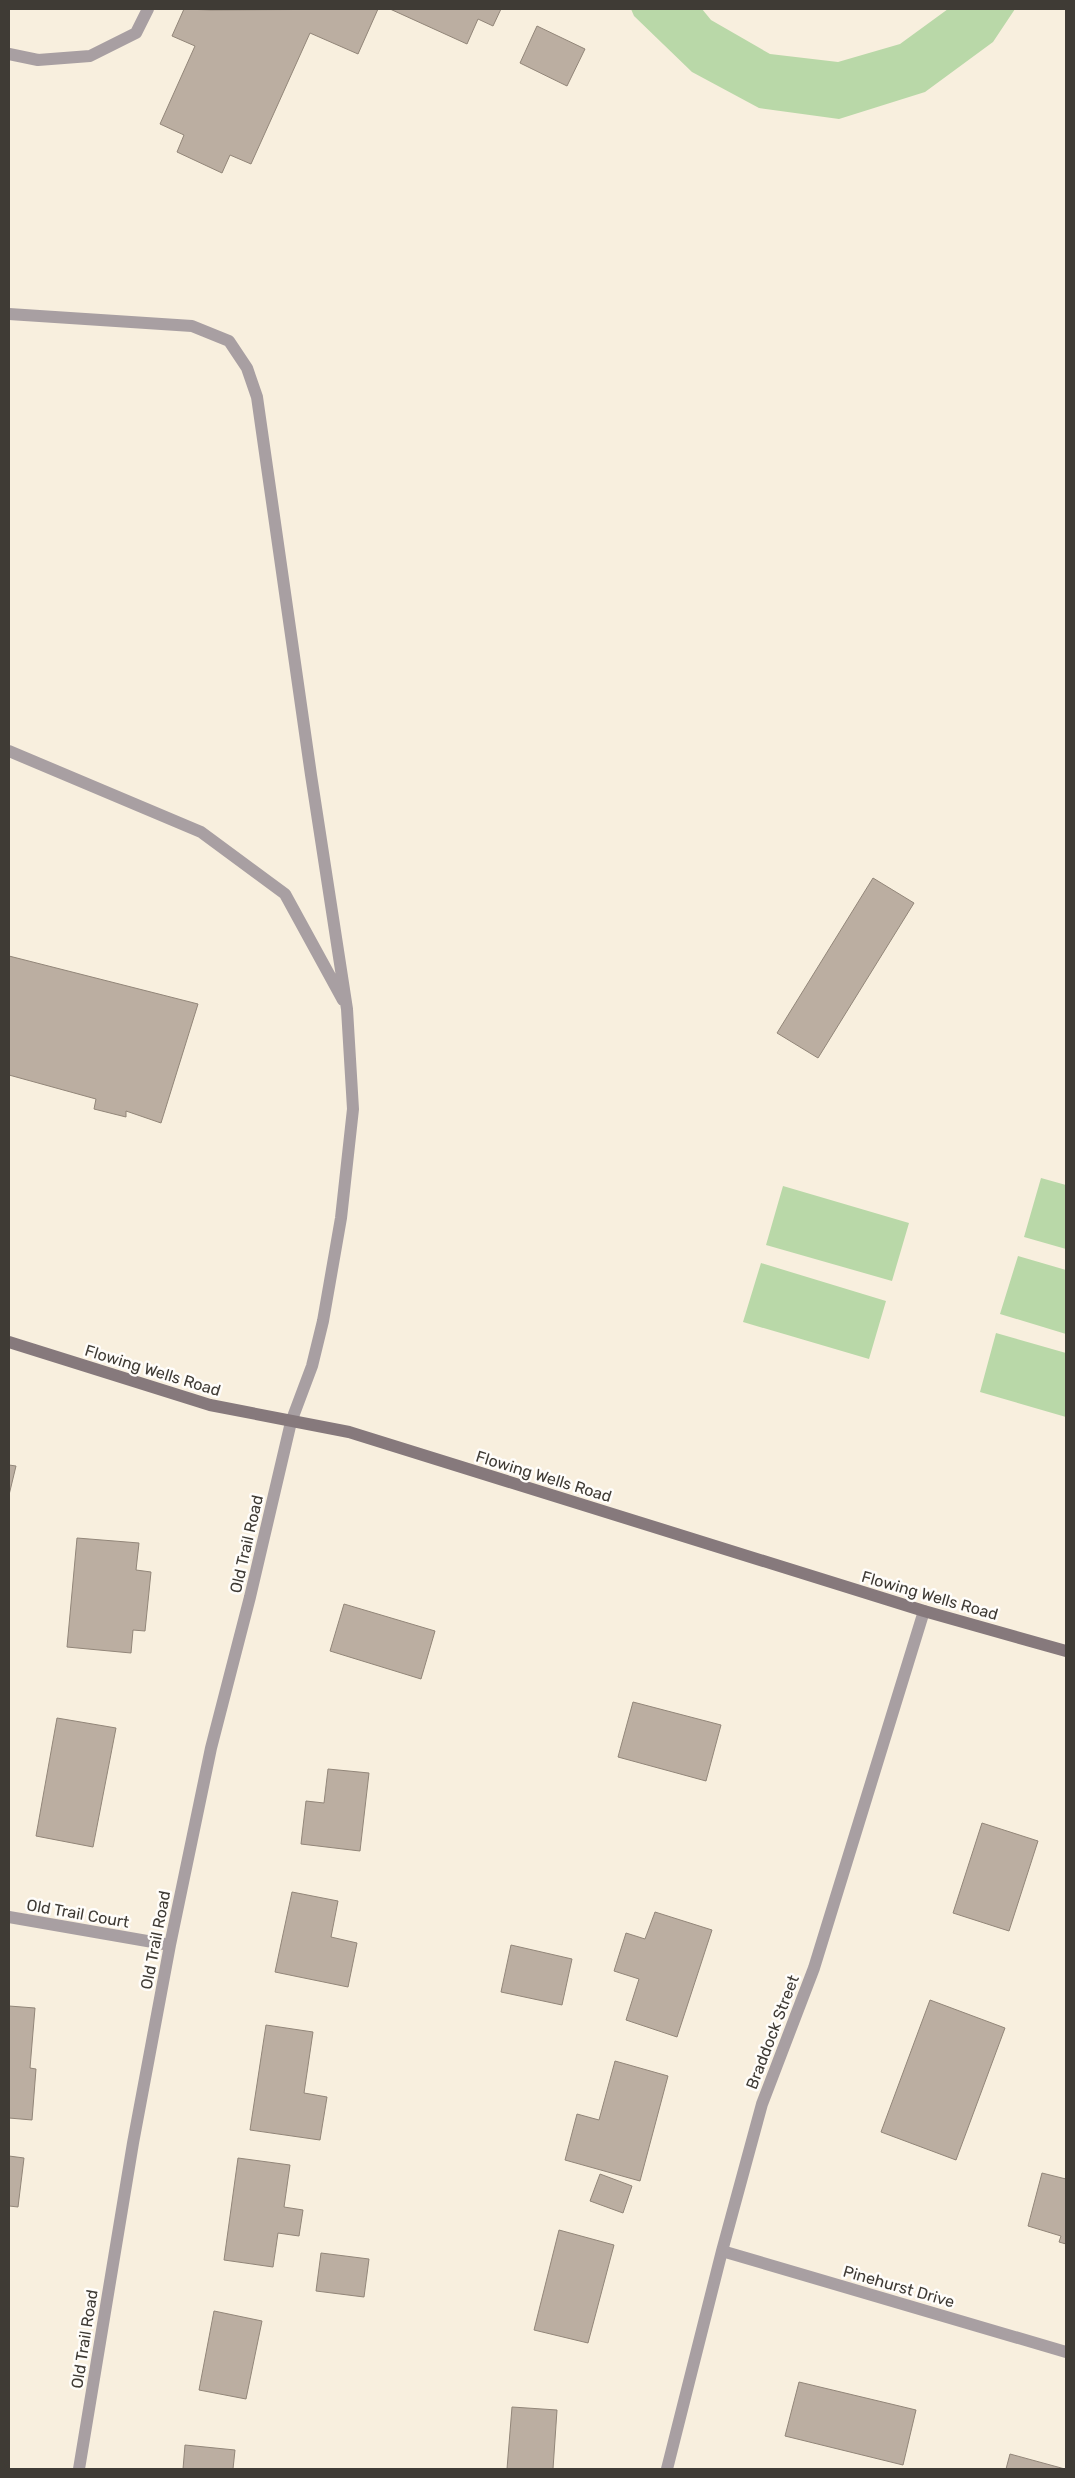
<svg xmlns="http://www.w3.org/2000/svg" width="1075" height="2478" font-family="Rubik,sans-serif">
  <style>
    .green { fill: #b9d8a8 }
    .building { fill: #bbaea1; stroke: #928679 }
    .lines { fill: none; stroke-linecap: round; stroke-linejoin: round }
    .lane { stroke: #a89fa2; stroke-width: 12 }
    .street { stroke: #a89fa2; stroke-width: 12 }
    .secondary { stroke: #86797c; stroke-width: 12 }
    .labels { text-anchor: middle; stroke-width: 5; stroke-linejoin: round; paint-order: stroke }
    .street-label { font-size: 16px; fill: #3f3b35; stroke: #fffdfa }
  </style>
  <rect width="100%" height="100%" fill="#f8efde"/>
  <path class="green" d="M631 9H702L711 20 770 54 838 62 900 44 948 9H1015L993 42 925 92 839 119 759 108 692 72 634 16Z
    M1041 1178 1066 1185V1249L1024 1237Z
    M783 1186 909 1223 892 1281 766 1245Z
    M1018 1256 1066 1270V1334L1000 1314Z
    M761 1263 886 1301 869 1359 743 1322Z
    M996 1333 1066 1353V1417L980 1392Z"/>
  <path class="building" d="M184 9 211 10 378 9 358 54 310 33 251 164 230 155 222 173 177 152 184 135 160 124 195 46 172 36Z
    M390 9H501L493 26 478 19 467 44Z
    M537 26 585 49 567 86 520 63Z
    M873 878 914 903 818 1058 777 1033Z
    M9 956 198 1004 161 1123 126 1111V1117L94 1109 96 1099 9 1075Z
    M9 1465 16 1466 9 1495Z
    M77 1538 139 1543 136 1570 151 1572 145 1631 133 1630 131 1653 67 1647Z
    M344 1604 435 1631 421 1679 330 1651Z
    M633 1702 721 1725 706 1781 618 1757Z
    M57 1718 116 1728 93 1847 36 1836Z
    M328 1769 369 1773 360 1851 301 1844 306 1801 324 1803Z
    M982 1823 1038 1841 1009 1931 953 1913Z
    M292 1892 338 1901 331 1937 357 1943 348 1987 275 1972Z
    M655 1912 712 1930 677 2037 626 2020 639 1979 614 1971 626 1933 645 1939Z
    M511 1945 572 1959 562 2005 501 1992Z
    M930 2000 1005 2028 956 2160 881 2132Z
    M9 2006 35 2008 30 2068 36 2069 32 2120 9 2118Z
    M266 2025 313 2032 304 2093 327 2097 320 2140 250 2130Z
    M615 2061 668 2076 640 2181 565 2160 577 2114 599 2120Z
    M9 2156 24 2158 18 2207 9 2206Z
    M238 2158 290 2165 284 2207 303 2210 299 2236 278 2233 273 2267 224 2260Z
    M1042 2173 1066 2179V2244L1059 2242 1061 2236 1028 2226Z
    M600 2174 632 2186 623 2213 590 2201Z
    M559 2230 614 2245 588 2343 534 2330Z
    M321 2253 369 2259 364 2297 316 2291Z
    M214 2311 262 2321 246 2399 199 2390Z
    M799 2382 916 2410 903 2465 785 2436Z
    M512 2407 557 2410 553 2469H507Z
    M185 2445 235 2450 233 2469H183Z
    M1010 2454 1065 2469H1006Z"/>
  <g class="lines">
    <path class="lane" d="M9 54 38 60 90 56 136 33 148 9
      M9 314 192 326 229 341 247 368 257 397 311 775 347 1009 353 1109 341 1218 323 1321 312 1366 291 1422
      M9 751 201 832 285 894 343 1000"/>
    <path class="street" d="M9 1917 170 1945
      M722 2251 1066 2352
      M79 2469 133 2143 170 1945 211 1748 250 1597 291 1422
      M667 2469 722 2251 762 2104 814 1968 924 1611"/>
    <path class="secondary" d="M9 1342 210 1405 349 1432 924 1611 1066 1651"/>
  </g>
  <g class="labels">
    <g class="street-label">
      <text transform="translate(153 1370) rotate(17)" y="6">Flowing Wells Road</text>
      <text transform="translate(544 1476) rotate(17)" y="6">Flowing Wells Road</text>
      <text transform="translate(246 1544) rotate(-77)" y="6">Old Trail Road</text>
      <text transform="translate(930 1595) rotate(16)" y="6">Flowing Wells Road</text>
      <text transform="translate(78 1913) rotate(10)" y="6">Old Trail Court</text>
      <text transform="translate(155 1940) rotate(-79)" y="6">Old Trail Road</text>
      <text transform="translate(772 2032) rotate(-69)" y="6">Braddock Street</text>
      <text transform="translate(899 2286) rotate(16)" y="6">Pinehurst Drive</text>
      <text transform="translate(84 2339) rotate(-81)" y="6">Old Trail Road</text>
    </g>
  </g>
  <rect width="1075" height="2478" fill="none" stroke="#3f3b35" stroke-width="20"/>
</svg>
